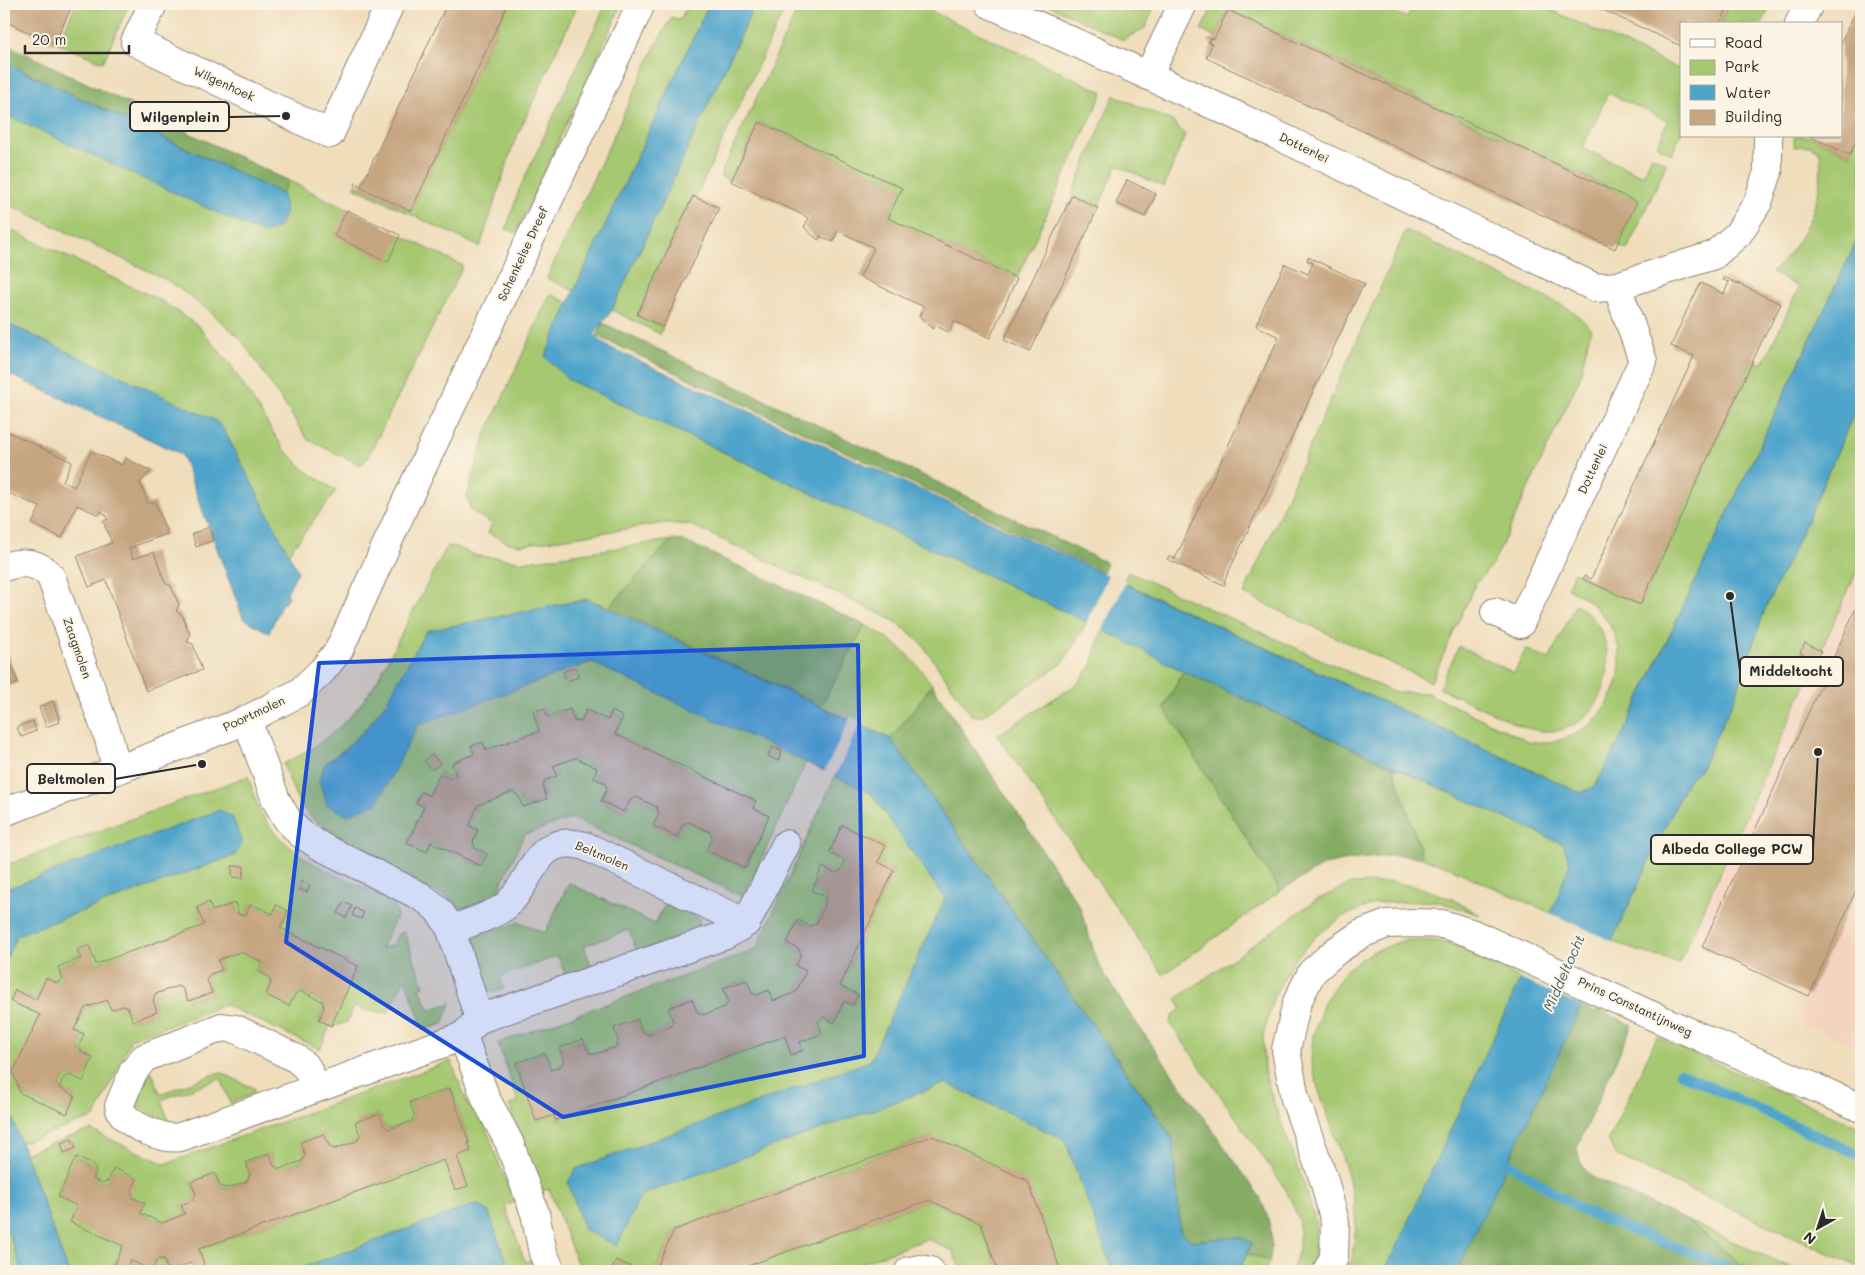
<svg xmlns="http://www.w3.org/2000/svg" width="1865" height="1275" font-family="Mali,sans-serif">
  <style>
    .built { fill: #f4d3c0 }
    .green { fill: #a6c871; stroke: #687a4e; fill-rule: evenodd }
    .forest { fill: #84ac63; stroke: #586c47 }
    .water { fill: #4fa4cb; stroke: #3d687b }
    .pier { fill: #efddbb }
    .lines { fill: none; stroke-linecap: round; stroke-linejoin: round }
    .stream { stroke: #4fa4cb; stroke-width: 10 }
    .building { fill: #c6a581 }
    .minor-casing { stroke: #8d8473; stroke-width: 30 }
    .minor { stroke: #fff; stroke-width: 28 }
    .marked { fill: #1d4ed8; fill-opacity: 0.2; stroke: #1d4ed8; stroke-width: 4; stroke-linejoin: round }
    .labels { text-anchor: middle; stroke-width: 4; stroke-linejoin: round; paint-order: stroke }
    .street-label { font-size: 12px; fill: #2b2b2b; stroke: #fcf5e5 }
    .water-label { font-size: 14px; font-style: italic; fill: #395b6b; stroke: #fcf5e5 }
    .leader { fill: none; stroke: #2b2b2b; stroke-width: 2 }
    .callout-dot { fill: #2b2b2b; stroke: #fcf5e5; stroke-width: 2 }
    .callout { fill: #fcf5e5; stroke: #2b2b2b; stroke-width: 2 }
    .callout-label { font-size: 14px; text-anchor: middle; font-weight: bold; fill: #2b2b2b }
  </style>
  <rect width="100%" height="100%" fill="#fcf5e5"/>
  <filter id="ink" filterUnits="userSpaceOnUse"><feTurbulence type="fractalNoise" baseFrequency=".02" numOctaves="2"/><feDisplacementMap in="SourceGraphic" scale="10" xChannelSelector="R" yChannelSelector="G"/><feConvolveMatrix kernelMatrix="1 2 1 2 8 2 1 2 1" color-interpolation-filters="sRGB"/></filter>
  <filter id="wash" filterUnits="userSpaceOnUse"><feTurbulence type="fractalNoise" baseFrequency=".0096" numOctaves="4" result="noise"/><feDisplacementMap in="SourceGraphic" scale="20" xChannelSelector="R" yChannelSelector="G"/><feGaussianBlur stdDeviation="1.12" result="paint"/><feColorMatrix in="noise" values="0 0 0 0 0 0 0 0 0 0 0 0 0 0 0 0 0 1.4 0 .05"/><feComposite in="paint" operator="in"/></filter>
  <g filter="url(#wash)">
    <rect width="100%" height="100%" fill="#efddbb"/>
    <path class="built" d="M1861 562V1049L1796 1019 1808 995 1689 942Z"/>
    <path class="green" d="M76 4H129L103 62 58 44Z
      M508 4H578L513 145 480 247 355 188V185L411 211Z
      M606 4H622L516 233 506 229 519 190Z
      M688 4H709L574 291 547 278 656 45 672 17 680 20Z
      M755 4H787L696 197 692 196 637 315 663 327 660 334 612 310Z
      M800 4H916L1103 92 1017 278 888 218 902 188 759 122 731 181 720 176Z
      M1046 4H1156L1145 28 1123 40Z
      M1214 4H1375L1407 18 1414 4H1538L1681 70V134L1672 154 1657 146 1668 121 1608 93 1583 148 1643 176 1652 156 1667 163 1627 250 1617 245 1637 201 1228 10 1215 37 1201 30Z
      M1716 4H1771L1762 24H1720L1727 9Z
      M4 50C159 117 311 191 463 266L367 459 361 465 308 440 241 339 206 308 167 280 4 202Z
      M1114 95 1172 121 1185 135 1164 187 1117 165 1098 208 1072 195Z
      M1861 129V232L1621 738 1596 785 1581 793 1123 582 1128 572 1393 692 1427 693 1528 741C1580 751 1627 702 1619 650 1614 621 1592 600 1567 588L1574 572 1584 576V579L1640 605 1753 360 1763 364 1799 287 1771 273C1804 243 1826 197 1820 152L1810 146 1794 147V136H1809L1850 155Z
      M4 227 160 300 198 326 230 364 283 448 304 469 336 491 288 554 224 430 216 421 4 322Z
      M1406 230 1572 310 1591 328 1579 380 1493 564 1476 583 1431 682 1244 594Z
      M550 294 569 303 545 357 567 379 1087 622 1062 664 982 716H972L922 644 909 632 891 619 691 525 665 523 521 545 509 543 488 533 492 524 471 511 467 496 485 436Z
      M1861 397V562L1679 963 1626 947 1612 941 1687 781 1701 768 1736 695 1765 609 1808 519Z
      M671 540 609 607 588 599 426 631C413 655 401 680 387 702 371 727 348 747 325 764L377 803 418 725 591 662 806 762 744 897 572 818 524 835 496 896 463 908 457 906 454 900 341 849 337 846 332 831C299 815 296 796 283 764 326 743 355 718 379 677L447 546 456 547 477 556 502 558 521 562ZM544 709 547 717 570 709 574 721 581 722 586 710 608 720 612 711 623 717 615 734 756 801 753 808 769 816 745 868 707 850 712 838 710 832 689 822 683 824 659 814 657 807 636 797 630 800 624 812 601 801 607 789 605 783 593 778 597 768 576 758 553 766 557 776 545 780 543 786 547 799 523 807 518 795 512 792 478 805 469 826 478 830 473 842 475 848 487 854 481 866 431 842 426 852 407 843 424 807 416 803 421 792 429 796 440 774 451 779 456 776 452 763 474 754 471 746 482 742 486 750 539 731 533 713Z
      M1576 604C1582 609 1589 614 1594 620 1622 657 1606 723 1555 731 1543 732 1532 730 1521 726L1439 688 1459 646 1514 673 1526 649 1549 660Z
      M865 625C894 640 914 658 932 685L891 739 821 706Z
      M1102 629 1183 671 1164 708 1280 891 1163 975 997 735 1077 684 1092 665Z
      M1393 767 1563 844 1570 863 1551 913 1450 868 1423 858Z
      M248 776C252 789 256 804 263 816 290 862 345 878 392 900L397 915 381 949 393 945 398 934 404 932 424 986 420 988 429 1010 451 1003 443 1024 424 1030 405 978 388 1013 364 1010 355 1006 347 1022 333 1027 330 1026 320 1049 225 1005 131 1039 95 1117 21 1143 4 1096V963L17 935 235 855 220 811 4 890V866ZM209 902 212 911 235 903 239 915H246L251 904 273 914 277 905 288 911 280 928 358 966 330 1025 319 1020 324 1008 322 1001 301 991 295 994 266 995 271 983 269 977 258 971 262 962 241 952 218 960 222 970 210 974 207 980 212 993 188 1001 183 989 178 986 155 994 153 1000 157 1012 133 1021 128 1008 107 1000 85 1008 74 1030 84 1034 79 1046 81 1052 93 1058 83 1080 70 1075 64 1077 59 1088 75 1096 67 1114 20 1093 40 1015 22 1007 27 996 36 1000 46 978 58 983 63 979 58 967 81 958 78 950 89 946 96 964 204 925 198 907Z
      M835 776 871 793 946 899 870 1061 576 1169 617 1246 640 1195 946 1083 1065 1140 1113 1271H1071L1066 1269 1060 1271 932 1136 674 1230 655 1271H630L631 1267 616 1260 611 1271H595L577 1263 549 1189 539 1192 509 1105 518 1102 498 1043 756 950ZM842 826 878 862 894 870 840 986 858 994 853 1005 844 1001 834 1023 823 1017 800 1042 803 1051 791 1055 785 1036 556 1120 554 1115 537 1121 516 1064 544 1053 551 1070 561 1066 564 1060 560 1048 583 1039 588 1052 594 1054 616 1047 618 1041 638 1020 642 1032 649 1035 670 1027 673 1021 668 1009 697 1012 703 1015 725 1007 728 1001 723 988 747 980 752 993 757 995 769 991 773 1001 796 992 806 971 799 949 787 943 798 920 810 926 816 924 826 902 824 896 812 890 822 868 835 873 841 871 845 861 829 853Z
      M1392 882 1421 888 1452 899 1480 915 1437 901 1376 903 1344 916 1316 936 1293 961 1274 996 1263 1037 1264 1070 1275 1106 1304 1183 1316 1224 1315 1251 1310 1271H1292L1299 1248V1219L1286 1190 1170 1023 1173 1015 1182 1008 1176 999 1316 900 1351 884Z
      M569 883 655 924 666 902 694 915 699 919V926L697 931 637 952 629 930 584 946 592 968 566 977 558 956 500 977 504 989 493 992 488 990 471 949 473 940 478 936 519 922 545 933Z
      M1404 940 1439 941 1472 951 1508 968 1506 972 1521 979 1385 1271H1347L1352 1258 1356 1227 1354 1202 1347 1172 1317 1085 1311 1062 1313 1036 1324 1002 1347 969 1372 952Z
      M1657 1037 1861 1128V1268L1616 1156 1608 1140Z
      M451 1061 469 1107 477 1104 510 1192 518 1189 522 1199 505 1206 525 1262 534 1259 538 1271H506L508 1266 488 1211 476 1204 293 1271H196L205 1268 199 1249 455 1156 452 1148 469 1142 450 1088 410 1102 414 1115 412 1121 390 1129 384 1126 379 1114 356 1122 360 1135 357 1141 335 1149 329 1146 324 1134 301 1142 305 1155 302 1161 280 1169 274 1166 270 1153 246 1162 250 1175 247 1181 226 1188 220 1186 215 1173 191 1182 196 1194 193 1200 181 1205 185 1214 162 1223 140 1213 144 1203 133 1198 114 1168 108 1181 102 1183 93 1179 96 1171 93 1165 76 1157 58 1196 77 1206 123 1246 115 1264 126 1269 130 1260 151 1271 157 1259H164L168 1271H68L25 1153 90 1130 165 1164Z
      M152 1072 160 1094 220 1072 255 1089 250 1096 230 1103 221 1078 161 1100 169 1121 167 1122 137 1107 136 1099 148 1074Z
      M929 1200 981 1224 998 1271H960L953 1251 927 1239 839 1271H734Z
      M4 1220 22 1271H4Z
      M1688 1221 1798 1271H1757L1741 1264Z
      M1247 1254 1270 1261 1265 1271H1239Z"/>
    <path class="forest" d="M4 43 288 181 282 194 4 62Z
      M603 323 1107 563 1103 572 597 336Z
      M671 540 683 541 702 549 865 625 821 706 609 607Z
      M1183 671 1393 767 1423 858 1399 855 1348 860 1324 865 1280 891 1164 708Z
      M932 685 1080 907 1097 961 1106 977 1127 1010 1260 1197C1271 1224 1273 1232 1270 1261L1247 1254 1252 1243 1239 1237 1192 1241 1180 1232 1173 1138 891 739Z
      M1581 1006 1596 1013 1598 1009 1632 1025 1577 1147C1579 1162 1582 1168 1594 1178L1688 1221 1741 1264 1757 1271H1457Z"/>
    <path class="water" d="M709 4H755L612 310 594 335 607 346 1581 793 1596 785 1621 738 1861 232V397L1808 519 1765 609 1736 695 1701 768 1687 781 1457 1271H1385L1551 913 1570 863 1563 844 1183 671 1087 622 567 379 545 357 574 291Z
      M4 62 282 194 286 211 280 226 263 234 4 114Z
      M4 322 216 421 224 430 298 571 286 594 288 596 284 604 282 603 269 633 243 618 183 458 181 454 4 372Z
      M588 599 891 739 1173 1139 1180 1232 1192 1241 1239 1237 1252 1243 1239 1271H1113L1065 1140 946 1083 641 1195 617 1246 584 1230 568 1182 576 1169 870 1061 945 899 871 793 591 662 418 725 377 803 347 815 327 805 319 780 325 764 343 751 364 731 386 703 426 631Z
      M220 810 233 818 242 842 235 855 17 935 4 963V890Z
      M4 1096 68 1271H22L4 1220Z
      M476 1204 488 1211 508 1266 506 1271H460L447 1265 430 1271H293Z"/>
    <path class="pier" d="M1109 573 1126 581 1102 632 1086 624Z
      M851 717 861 722 834 778 824 773Z
      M1548 912 1614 942 1584 1007 1518 978Z"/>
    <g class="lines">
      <path class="stream" d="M1680 1073 1861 1156
        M1508 1163 1585 1212 1737 1271"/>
    </g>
    <g id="blocks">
      <path class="building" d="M12 4H73L54 44 4 21Z
        M447 4H508L411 211 355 185 356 182 361 186Z
        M1590 4H1716L1727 9 1720 24H1681V46Z
        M1859 4H1861V129L1850 155 1809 136H1841V42Z
        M1228 10 1637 202 1615 249 1206 58 1212 44 1208 42 1211 38 1214 39Z
        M759 122 902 188 888 218 1017 278 990 338 954 321 949 332 934 325 933 329 919 316 924 307 860 277 874 248 838 231 833 242 820 236 818 240 804 227 809 218 731 181Z
        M1127 180 1156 194 1145 217 1116 203Z
        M1072 195 1098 208 1030 352 1004 340Z
        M693 196 719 208 663 327 637 315Z
        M347 210 400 235 388 262 334 236Z
        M1308 257 1365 284 1364 287H1362L1224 582 1226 583 1224 585 1167 559 1169 556 1175 559 1279 337 1256 326 1264 306 1285 264 1308 274 1313 263 1307 260Z
        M1724 277 1781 304 1761 343 1640 605 1583 579 1584 576 1591 579 1694 356 1671 346 1688 308 1701 283 1724 294 1729 282 1723 280Z
        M4 430 72 462 63 481 74 487 91 451 122 465 125 458 151 471 140 482 148 504 155 502 167 534 129 548 133 559 154 552 165 583 171 586 179 605 176 611 182 615 190 635 187 642 193 644 202 670 146 691 106 580 89 587 77 556 112 543 103 521 108 519 106 515 101 511 99 515 77 505 62 538 32 524 40 507 4 491Z
        M209 527 213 540 196 547 192 534Z
        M1861 597V879L1809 996 1702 947Z
        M4 642 18 683 4 688Z
        M1805 643 1821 651 1816 661 1800 653Z
        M575 667 579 677 567 681 563 672Z
        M53 701 60 722 46 727 39 707Z
        M544 708 547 717 570 709 574 721 581 722 586 710 608 720 612 711 623 717 615 734 756 801 753 808 769 816 745 868 706 850 712 838 710 832 699 827 689 822 683 824 677 837 653 826 659 814 657 807 636 797 630 800 624 812 601 801 607 789 605 783 593 778 597 768 576 758 553 766 557 776 545 780 543 786 547 799 523 807 518 795 512 792 478 805 469 826 478 830 473 842 475 848 487 854 481 866 431 842 427 852 407 843 424 807 416 803 421 792 429 796 440 774 451 779 456 776 452 763 474 754 471 746 483 742 486 750 539 731 533 712Z
        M33 721 36 731 21 737 17 727Z
        M772 747 782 751 778 761 768 756Z
        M432 754 440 764 432 770 424 761Z
        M842 825 886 846 878 862 894 870 840 986 858 994 853 1005 844 1001 834 1023 823 1017 818 1022 822 1034 800 1042 803 1050 791 1055 785 1036 555 1120 554 1115 536 1121 516 1063 545 1053 551 1070 561 1066 564 1060 559 1048 583 1039 588 1052 594 1054 605 1051 616 1047 618 1041 614 1028 638 1019 642 1032 649 1035 659 1031 670 1027 673 1021 668 1008 692 999 697 1012 703 1015 725 1007 728 1001 723 988 747 980 752 993 757 995 769 990 773 1001 796 992 806 971 796 966 801 955 799 949 787 943 798 920 810 926 816 924 826 902 824 896 812 891 822 867 835 873 841 871 845 861 829 853Z
        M232 866H244L243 878 232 877Z
        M303 881 310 885 307 892 299 889Z
        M209 902 212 911 235 903 239 915H246L251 904 273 914 276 905 288 911 280 928 358 966 331 1026 319 1020 324 1008 322 1001 301 991 295 994 289 1006 266 995 271 983 269 977 258 971 262 962 241 952 218 960 222 970 210 974 207 980 212 993 188 1001 183 989 178 986 155 994 153 1000 157 1012 133 1021 128 1008 123 1006 111 1010 107 1000 85 1008 74 1030 84 1034 79 1046 81 1052 93 1058 83 1081 70 1075 64 1077 59 1088 75 1096 67 1114 20 1093 13 1072 40 1015 10 1001 15 990 36 1000 46 978 58 983 63 979 58 967 81 958 77 950 89 945 96 964 204 925 197 907Z
        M344 902 352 906 346 918 338 913Z
        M355 908 364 913 361 919 352 915Z
        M450 1088 469 1142H468L471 1151 457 1156 468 1186 455 1190 444 1160 199 1249 206 1271H193L191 1263 168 1271 164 1259H157L152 1271 130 1260 126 1269 115 1264 123 1246 70 1222 77 1206 58 1197 76 1157 93 1165 96 1171 93 1179 102 1183 108 1181 114 1168 137 1179 131 1192 133 1198 145 1203 140 1213 162 1223 185 1214 181 1205 193 1200 196 1194 191 1182 215 1173 220 1186 226 1188 237 1185 247 1181 250 1175 246 1162 270 1153 274 1166 280 1169 302 1161 305 1155 300 1142 324 1134 329 1146 335 1149 357 1141 360 1135 355 1122 379 1114 384 1126 390 1129 412 1121 414 1115 410 1102Z
        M932 1136 1028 1181 1061 1271H998L981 1224 929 1200 734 1271H655L674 1230Z
        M72 1139 76 1148 64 1153 61 1143Z
        M616 1260 632 1267 630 1271H611Z"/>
    </g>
  </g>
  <g filter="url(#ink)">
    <use href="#blocks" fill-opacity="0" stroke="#8d8473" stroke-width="1"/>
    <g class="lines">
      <g class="minor-casing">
        <path id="minor" d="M153 4 135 42 330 134 390 4
          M990 4 1233 114 1596 288 1617 286 1714 255 1738 234 1758 202 1768 172V136
          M1799 24 1809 4
          M1148 76 1183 4
          M4 567C22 561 38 561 51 577L109 739 117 770
          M1495 612 1520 624 1643 361 1617 286
          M247 720 276 800 287 819 300 833 320 846 420 896C435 905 443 914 451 930L479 1019
          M4 812 117 770 247 720 300 692 322 671 339 650 405 504 641 4
          M451 930C467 923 494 916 507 905 534 879 535 832 585 846L746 923
          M463 1036 486 1099 509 1142 535 1213 543 1253 551 1271
          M316 1087 307 1068 297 1059 236 1029 222 1027 144 1058 133 1072 119 1106C122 1124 164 1141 180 1137L463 1036 479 1019 726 935 746 923 786 844
          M909 1271 920 1269 930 1271
          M1327 1271 1334 1257 1335 1222 1324 1180 1295 1099 1286 1050 1297 1002 1312 972 1336 951 1361 934 1387 924 1416 923 1442 924 1471 933 1646 1013 1861 1108"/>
      </g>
      <use href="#minor" class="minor"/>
    </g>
  </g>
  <path class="marked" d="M858 645 864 1056 563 1117 286 942 319 663Z"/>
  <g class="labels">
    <g class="street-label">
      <text transform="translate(224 84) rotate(25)" y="4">Wilgenhoek</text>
      <text transform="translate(1304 148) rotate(26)" y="4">Dotterlei</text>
      <text transform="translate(523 254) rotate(-65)" y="4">Schenkelse Dreef</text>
      <text transform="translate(1593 469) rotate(-65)" y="4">Dotterlei</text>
      <text transform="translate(77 648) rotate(71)" y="4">Zaagmolen</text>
      <text transform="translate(254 714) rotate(-25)" y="4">Poortmolen</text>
      <text transform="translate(602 856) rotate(23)" y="4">Beltmolen</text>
      <text transform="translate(1635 1007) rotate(25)" y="4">Prins Constantijnweg</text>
    </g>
    <g class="water-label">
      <text transform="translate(1564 973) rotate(-66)" y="5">Middeltocht</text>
    </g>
  </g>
  <path class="leader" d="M286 116L229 117M1730 596L1740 671M202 764L115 779M1818 752L1813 849"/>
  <g class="callout-dot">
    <circle cx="286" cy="116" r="5"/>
    <circle cx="1730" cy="596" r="5"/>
    <circle cx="202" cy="764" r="5"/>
    <circle cx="1818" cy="752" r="5"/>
  </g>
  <g class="callout">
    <rect x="130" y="102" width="99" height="29" rx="5"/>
    <rect x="1740" y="657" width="103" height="29" rx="5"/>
    <rect x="27" y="764" width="88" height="29" rx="5"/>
    <rect x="1651" y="835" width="162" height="29" rx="5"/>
  </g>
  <g class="callout-label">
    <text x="180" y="122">Wilgenplein</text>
    <text x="1791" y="676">Middeltocht</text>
    <text x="71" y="784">Beltmolen</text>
    <text x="1732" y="854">Albeda College PCW</text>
  </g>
  <rect width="1865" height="1275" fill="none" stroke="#fcf5e5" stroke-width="20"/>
  <rect x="1680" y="22" width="162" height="115" fill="#fcf5e5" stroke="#a8a49b"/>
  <rect x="1690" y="39" width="25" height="8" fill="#ffffff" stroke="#a8a49b"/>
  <text x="1725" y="48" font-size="15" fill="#2b2b2b">Road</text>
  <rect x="1690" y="60" width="25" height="15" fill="#a6c871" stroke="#a8a49b"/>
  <text x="1725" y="72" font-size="15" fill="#2b2b2b">Park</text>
  <rect x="1690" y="85" width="25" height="15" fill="#4fa4cb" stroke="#a8a49b"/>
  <text x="1725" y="98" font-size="15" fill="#2b2b2b">Water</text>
  <rect x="1690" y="110" width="25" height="15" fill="#c6a581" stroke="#a8a49b"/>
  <text x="1725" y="122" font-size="15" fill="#2b2b2b">Building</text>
  <g transform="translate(1818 1228) rotate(219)" stroke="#fcf5e5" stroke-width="4" paint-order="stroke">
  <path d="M0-4L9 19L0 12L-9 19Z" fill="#2b2b2b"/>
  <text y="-8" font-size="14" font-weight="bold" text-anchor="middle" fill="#2b2b2b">N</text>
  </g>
  <path d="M25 45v8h104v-8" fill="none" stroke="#2b2b2b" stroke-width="2.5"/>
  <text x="32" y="45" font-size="15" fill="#2b2b2b" stroke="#fcf5e5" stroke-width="4" paint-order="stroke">20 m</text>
</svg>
